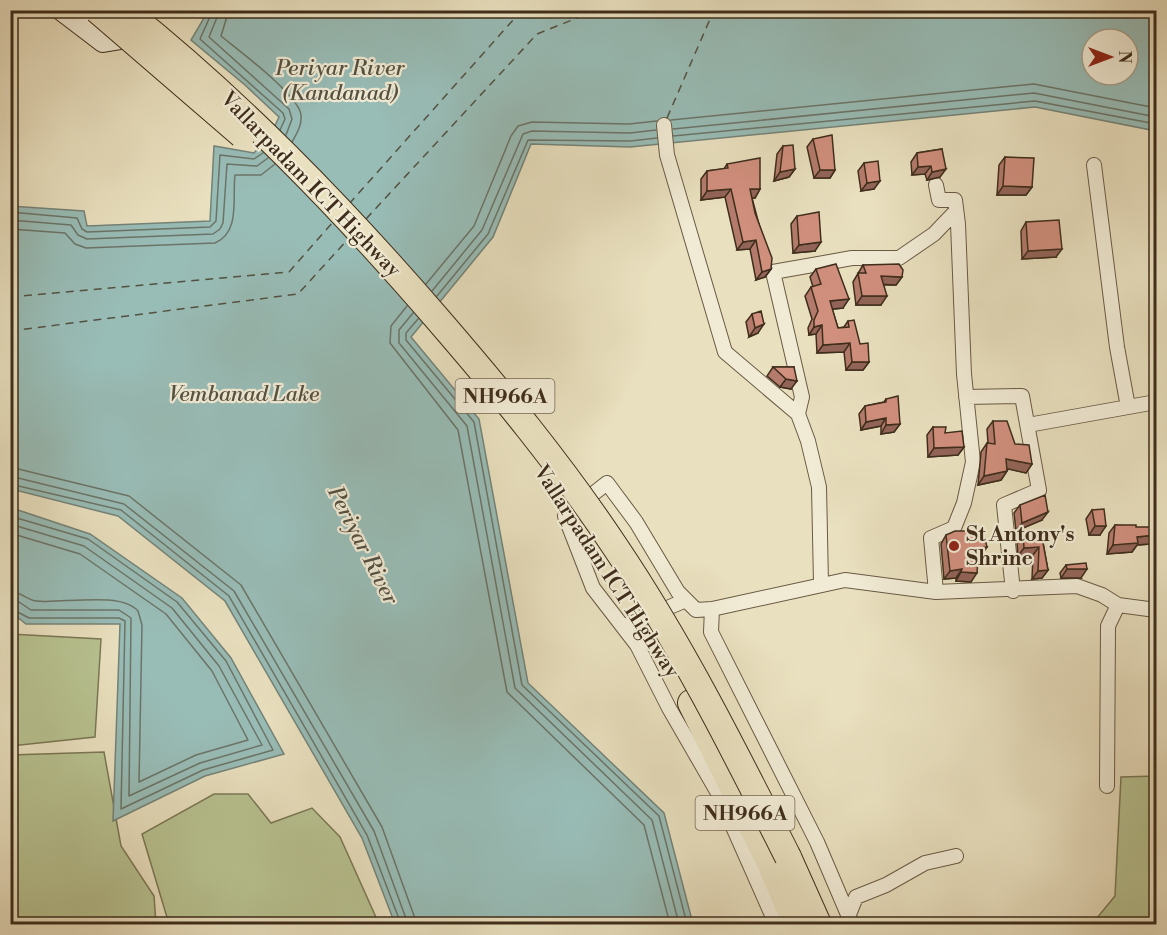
<svg xmlns="http://www.w3.org/2000/svg" width="1167" height="935" font-family="'Libre Bodoni',serif">
  <style>
    .green { fill: #b8c291; stroke: #7b7856; stroke-width: 1.5 }
    .water { fill: #98bcb6; stroke: #748378; stroke-width: 1.5; fill-rule: evenodd }
    .lines { fill: none; stroke-linecap: round; stroke-linejoin: round }
    .shore { stroke: #6b7468; stroke-width: 1.5 }
    .ferry { stroke: #545142; stroke-width: 1.5; stroke-dasharray: 8 6; stroke-linecap: butt }
    .street-casing { stroke: #695a44; stroke-width: 16 }
    .secondary-casing { stroke: #3e2d1b; stroke-width: 22 }
    .highway-casing { stroke: #3e2d1b; stroke-width: 28 }
    .street { stroke: #f1ebd5; stroke-width: 14 }
    .secondary { stroke: #f1ebd5; stroke-width: 20 }
    .highway { stroke: #e9e0bf; stroke-width: 26 }
    .highway-bridge-casing { stroke: #3e2d1b; stroke-width: 28; stroke-linecap: butt }
    .highway-bridge { stroke: #e9e0bf; stroke-width: 26 }
    .wall { fill: #b47b6c; stroke: #3e2d1b; stroke-width: 1.5 }
    .shaded-wall { fill: #926458; stroke: #3e2d1b; stroke-width: 1.5 }
    .building { fill: #d18f7e; stroke: #3e2d1b; stroke-width: 1.5 }
    .poi-dot { fill: #8f2418; stroke: #f1ebd5; stroke-width: 2 }
    .labels { text-anchor: middle; stroke-width: 4.5; stroke-linejoin: round; paint-order: stroke }
    .shield { fill: #f1ebd5; stroke: #746653; stroke-width: 1.5 }
    .shield-label { font-size: 20px; font-weight: bold; fill: #3e2d1b }
    .street-label { font-size: 21px; fill: #3e2d1b; stroke: #f1ebd5 }
    .poi-label { font-size: 21px; font-weight: bold; fill: #3e2d1b; stroke: #f1ebd5; text-anchor: start }
    .water-label { font-size: 22px; font-style: italic; fill: #545142; stroke: #f1ebd5 }
  </style>
  <rect width="100%" height="100%" fill="#e9e0bf"/>
  <filter id="stains"><feTurbulence type="fractalNoise" baseFrequency=".00333" numOctaves="4"/><feColorMatrix values="0 0 0 0 .2 0 0 0 0 .09 0 0 0 0 .02 0 0 0 .5 -.17"/></filter>
  <radialGradient id="worn" r=".72"><stop offset=".6" stop-color="#630" stop-opacity="0"/><stop offset="1" stop-color="#630" stop-opacity=".3"/></radialGradient>
  <path class="green" d="M10 634 101 639 95 737 11 746Z
    M104 752 121 846 154 896 156 924H11L10 755Z
    M1156 776V924H1092L1115 896 1121 777Z
    M214 794H248L271 823 312 808 340 837 379 924H169L142 834Z"/>
  <path class="water" d="M208 11H1156V131L1035 107 630 147 531 144 493 237 411 337 479 419 528 683 664 813 693 924H395L362 838 225 601 118 516 11 489 10 206 84 211 87 226 210 221 214 146 254 153 271 134 279 117 245 85 191 40ZM1092 39H1128V75H1092Z
    M11 510H18L90 534 182 598 231 658 284 754 205 776 113 821 120 624H26L11 612Z"/>
  <g class="lines">
    <path class="shore" d="M213 10 200 39 283 113 285 119 280 130
      M220 10 209 37 289 109 292 119 286 135
      M229 10 221 36C238 50 299 95 301 115 302 125 297 133 292 142
      M671 120 1034 84 1156 108
      M673 129 1034 93 1156 117
      M673 136 1035 101 1156 124
      M10 212 77 218 82 229 87 232 210 227 216 221 220 155 254 159 263 153
      M10 220 71 225 78 235 87 239 213 234 220 229 223 223 227 164 257 166 268 158
      M10 229 65 233 75 244 86 248 215 243C241 232 232 197 235 175H261L275 164
      M426 284 474 226 511 136 518 126 532 122 629 124 657 121
      M432 291 482 230 523 134 532 131 630 133 656 130
      M437 296 488 234 528 140 630 141 657 138
      M407 306 391 326 390 343 458 430 507 692 644 825 670 924
      M413 313 399 330V343L467 426 515 688 652 820 679 924
      M418 319 406 333V340L474 422 522 685 659 816 687 924
      M10 467 129 496 241 585 382 827 417 924
      M10 476 124 504 234 591 374 831 408 924
      M10 484 121 510 229 596 367 835 401 924
      M10 516 88 539 177 602 226 661 273 750 203 770 121 809 125 621 119 618H29L10 608
      M10 524 84 546 172 608 219 666 262 745 200 763 129 796 131 618 119 610H31L19 602 10 600
      M10 533 80 554 166 614 212 671 248 740 196 755 139 782 142 625 138 611C120 591 62 604 36 601 27 600 21 592 10 591"/>
    <path class="ferry" d="M1138 10 1156 17
      M667 118 714 10
      M349 204 522 10
      M366 219 537 34 597 10
      M10 297 289 272 334 221
      M10 331 298 294 349 238"/>
    <g class="street-casing">
      <path id="street" d="M664 125 667 155 725 352 798 414 808 441 819 487 821 583
        M1094 165 1117 347 1128 407
        M936 185 939 200H955L958 224 964 374 973 462 964 503 954 528 931 538 936 592
        M966 397 1022 396 1039 490 1004 505 1013 591
        M798 414 802 397 773 272 852 258H899L934 234 956 211
        M1028 425 1156 402
        M712 609 696 610 678 592 636 522 607 483 565 516 593 588 637 645 669 708 718 793 776 924
        M623 627 686 600
        M1107 786 1108 626 1118 605
        M848 917 856 897 886 885 925 863 956 856
        M852 924 817 842 711 632 712 609 845 580 936 592 1077 586 1102 595 1118 605 1156 610"/>
    </g>
    <g class="secondary-casing">
      <path id="secondary" d="M61 10 103 42 121 39 131 23"/>
    </g>
    <g class="highway-casing">
      <path id="highway" d="M691 703 770 863 796 924
        M788 857 818 924"/>
    </g>
    <use href="#street" class="street"/>
    <use href="#secondary" class="secondary"/>
    <use href="#highway" class="highway"/>
    <g class="highway-bridge-casing">
      <path id="highway-bridge" d="M97 10 242 135
        M124 10C239 102 339 205 435 316 499 390 561 465 616 548 682 646 735 752 788 857"/>
    </g>
    <use href="#highway-bridge" class="highway-bridge"/>
  </g>
  <path class="wall" d="M813 139 835 170 830 178H814L807 147Z
    M783 146 795 169 789 177 774 181 777 154Z
    M942 149 940 177 927 180 925 174 912 175 911 162 917 153Z
    M1005 157 1032 187 1026 195H997L999 165Z
    M864 163 874 189 861 191 858 171Z
    M727 164 760 189 755 198H752L771 269 765 277 756 280 750 249 737 250 725 197 701 200V179L707 171 724 169Z
    M797 216 815 251 793 253 791 224Z
    M1026 222 1056 257 1022 259 1021 231Z
    M863 265 902 277 896 285H884L881 305H856L853 282Z
    M816 269 843 308 832 309 838 328 844 327 848 321 869 362 863 370H846L844 352 817 353 816 334 809 335 808 328 812 319 805 296 811 287H813L810 277Z
    M752 314 758 333 749 337 746 322Z
    M773 367H794L791 389 780 387 767 376Z
    M886 399 900 424 894 432 881 434V426L861 430 859 414 865 406 884 402Z
    M993 421 1032 464 1026 473 1006 468 1007 471 1001 480 978 485 981 452 987 443H988L987 429Z
    M933 427 945 433 964 447 958 455 928 457 927 435Z
    M1020 505 1042 520 1016 531 1014 513Z
    M1092 510 1100 535H1089L1086 519Z
    M1115 525 1136 527 1150 544 1137 545 1132 552 1107 554 1109 533Z
    M1041 532 1048 570 1042 578 1032 579 1033 555 1018 556 1017 543 1023 534Z
    M946 535 975 537 981 556H978L971 582 956 581V578L944 579 941 544Z
    M1066 565 1081 578H1061L1060 573Z"/>
  <path class="shaded-wall" d="M931 166 925 174 912 175 918 167Z
    M795 169 789 177 774 181 780 172Z
    M946 169 940 177 927 180 932 172Z
    M820 170H835L830 178H814Z
    M880 181 874 189 861 191 867 183Z
    M1003 186 1032 187 1026 195H997Z
    M731 189 725 197 701 200 707 191Z
    M750 189H760L755 198H744Z
    M756 240 750 249 737 250 743 242Z
    M821 242 815 251 793 253 799 245Z
    M1062 249 1056 257 1022 259 1028 251Z
    M771 269 765 277 756 280 762 272Z
    M881 276 902 277 896 285 875 284Z
    M862 296H887L881 305H856Z
    M849 299 843 308 824 310 830 301Z
    M764 324 758 333 749 337 755 328Z
    M822 325 816 334 809 335 814 327Z
    M850 343 844 352 817 353 823 345Z
    M852 362H869L863 370H846Z
    M786 379 797 381 791 389 780 387Z
    M886 418 881 426 861 430 866 422Z
    M900 424 894 432 881 434 886 425Z
    M964 447 958 455 928 457 934 448Z
    M1006 459 1032 464 1026 473 1000 467Z
    M1007 471 1001 480 978 485 984 476Z
    M1048 512 1042 520 1016 531 1022 523Z
    M1095 526H1106L1100 535H1089Z
    M1156 535 1150 544 1137 545 1132 552 1107 554 1113 545 1137 537Z
    M987 547 981 556H973L979 548Z
    M1039 547 1033 555 1018 556 1024 548Z
    M962 569 956 578 944 579 950 571Z
    M1067 569H1087L1081 578H1061Z
    M1048 570 1042 578 1032 579 1038 571Z
    M961 572 977 573 971 582 956 581Z"/>
  <path class="building" d="M832 135 835 170H820L813 139Z
    M793 145 795 169 780 172 783 146Z
    M942 149 946 169 932 172 931 166 918 167 917 153Z
    M1005 157 1034 158 1032 187 1003 186Z
    M760 158V189H750L755 213 772 258 771 269 762 272 756 240 743 242 731 189 707 191V171L728 168 727 164Z
    M878 161 880 181 867 183 864 163Z
    M819 212 821 242 799 245 797 216Z
    M1059 220 1062 249 1028 251 1026 222Z
    M836 264 849 299 830 301 838 328 849 327 848 321 854 320 860 344 868 343 869 362H852L850 343 823 345 822 325 814 327V320L818 311 811 287 821 284 816 269Z
    M899 264 903 270 902 277 881 276 887 296H862L858 273H866L863 265Z
    M761 311 764 324 755 328 752 314Z
    M773 367H794L797 381 786 379Z
    M898 396 900 424 886 425V418L866 422 865 406 886 402V399Z
    M993 421H1007L1015 444 1029 445 1032 464 1006 459 1007 471 984 476 987 443 995 444Z
    M933 427H946L945 433 962 431 964 447 934 448Z
    M1045 495 1048 512 1022 523 1020 505Z
    M1104 509 1106 526H1095L1092 510Z
    M1115 525H1136V527H1156V535L1137 537 1138 543 1113 545Z
    M955 531H975V537L984 535 987 547 979 548 977 573 961 572 962 569 950 571 946 535Z
    M1041 532 1048 570 1038 571 1039 547 1024 548 1023 534Z
    M1086 563 1087 569H1067L1066 565Z"/>
  <circle class="poi-dot" cx="954" cy="546" r="6"/>
  <g class="labels">
    <g class="shield">
      <rect x="455.5" y="379" width="99" height="34" rx="4.5"/>
      <rect x="695.5" y="796" width="99" height="34" rx="4.5"/>
    </g>
    <g class="shield-label">
      <text x="505" y="403">NH966A</text>
      <text x="745" y="820">NH966A</text>
    </g>
    <g class="street-label">
      <text transform="translate(311 184) rotate(46)" y="7">Vallarpadam ICT Highway</text>
      <text transform="translate(607 571) rotate(57)" y="7">Vallarpadam ICT Highway</text>
    </g>
    <g class="poi-label">
      <text x="966" y="541">St Antony's<tspan x="966" dy="24">Shrine</tspan></text>
    </g>
    <g class="water-label">
      <text x="340" y="75">Periyar River<tspan x="340" dy="25">(Kandanad)</tspan></text>
      <text x="244" y="401">Vembanad Lake</text>
      <text transform="translate(364 545) rotate(63)" y="8">Periyar River</text>
    </g>
  </g>
  <rect width="1167" height="935" fill="none" stroke="#e9e0bf" stroke-width="36"/>
  <rect x="12" y="12" width="1143" height="911" fill="none" stroke="#3e2d1b" stroke-width="3"/>
  <rect x="18" y="18" width="1131" height="899" fill="none" stroke="#3e2d1b" stroke-width="1.5"/>
  <g transform="translate(1110 57) rotate(90)"><circle r="28" fill="#f1ebd5" stroke="#a99f8b" stroke-width="1.5"/>
  <path d="M0-4.5L10 22L0 15L-10 22Z" fill="#8f2418"/>
  <text y="-9" font-size="16" font-weight="bold" text-anchor="middle" fill="#3e2d1b">N</text>
  </g>
  <rect width="100%" height="100%" filter="url(#stains)"/>
  <rect width="100%" height="100%" fill="url(#worn)"/>
</svg>
